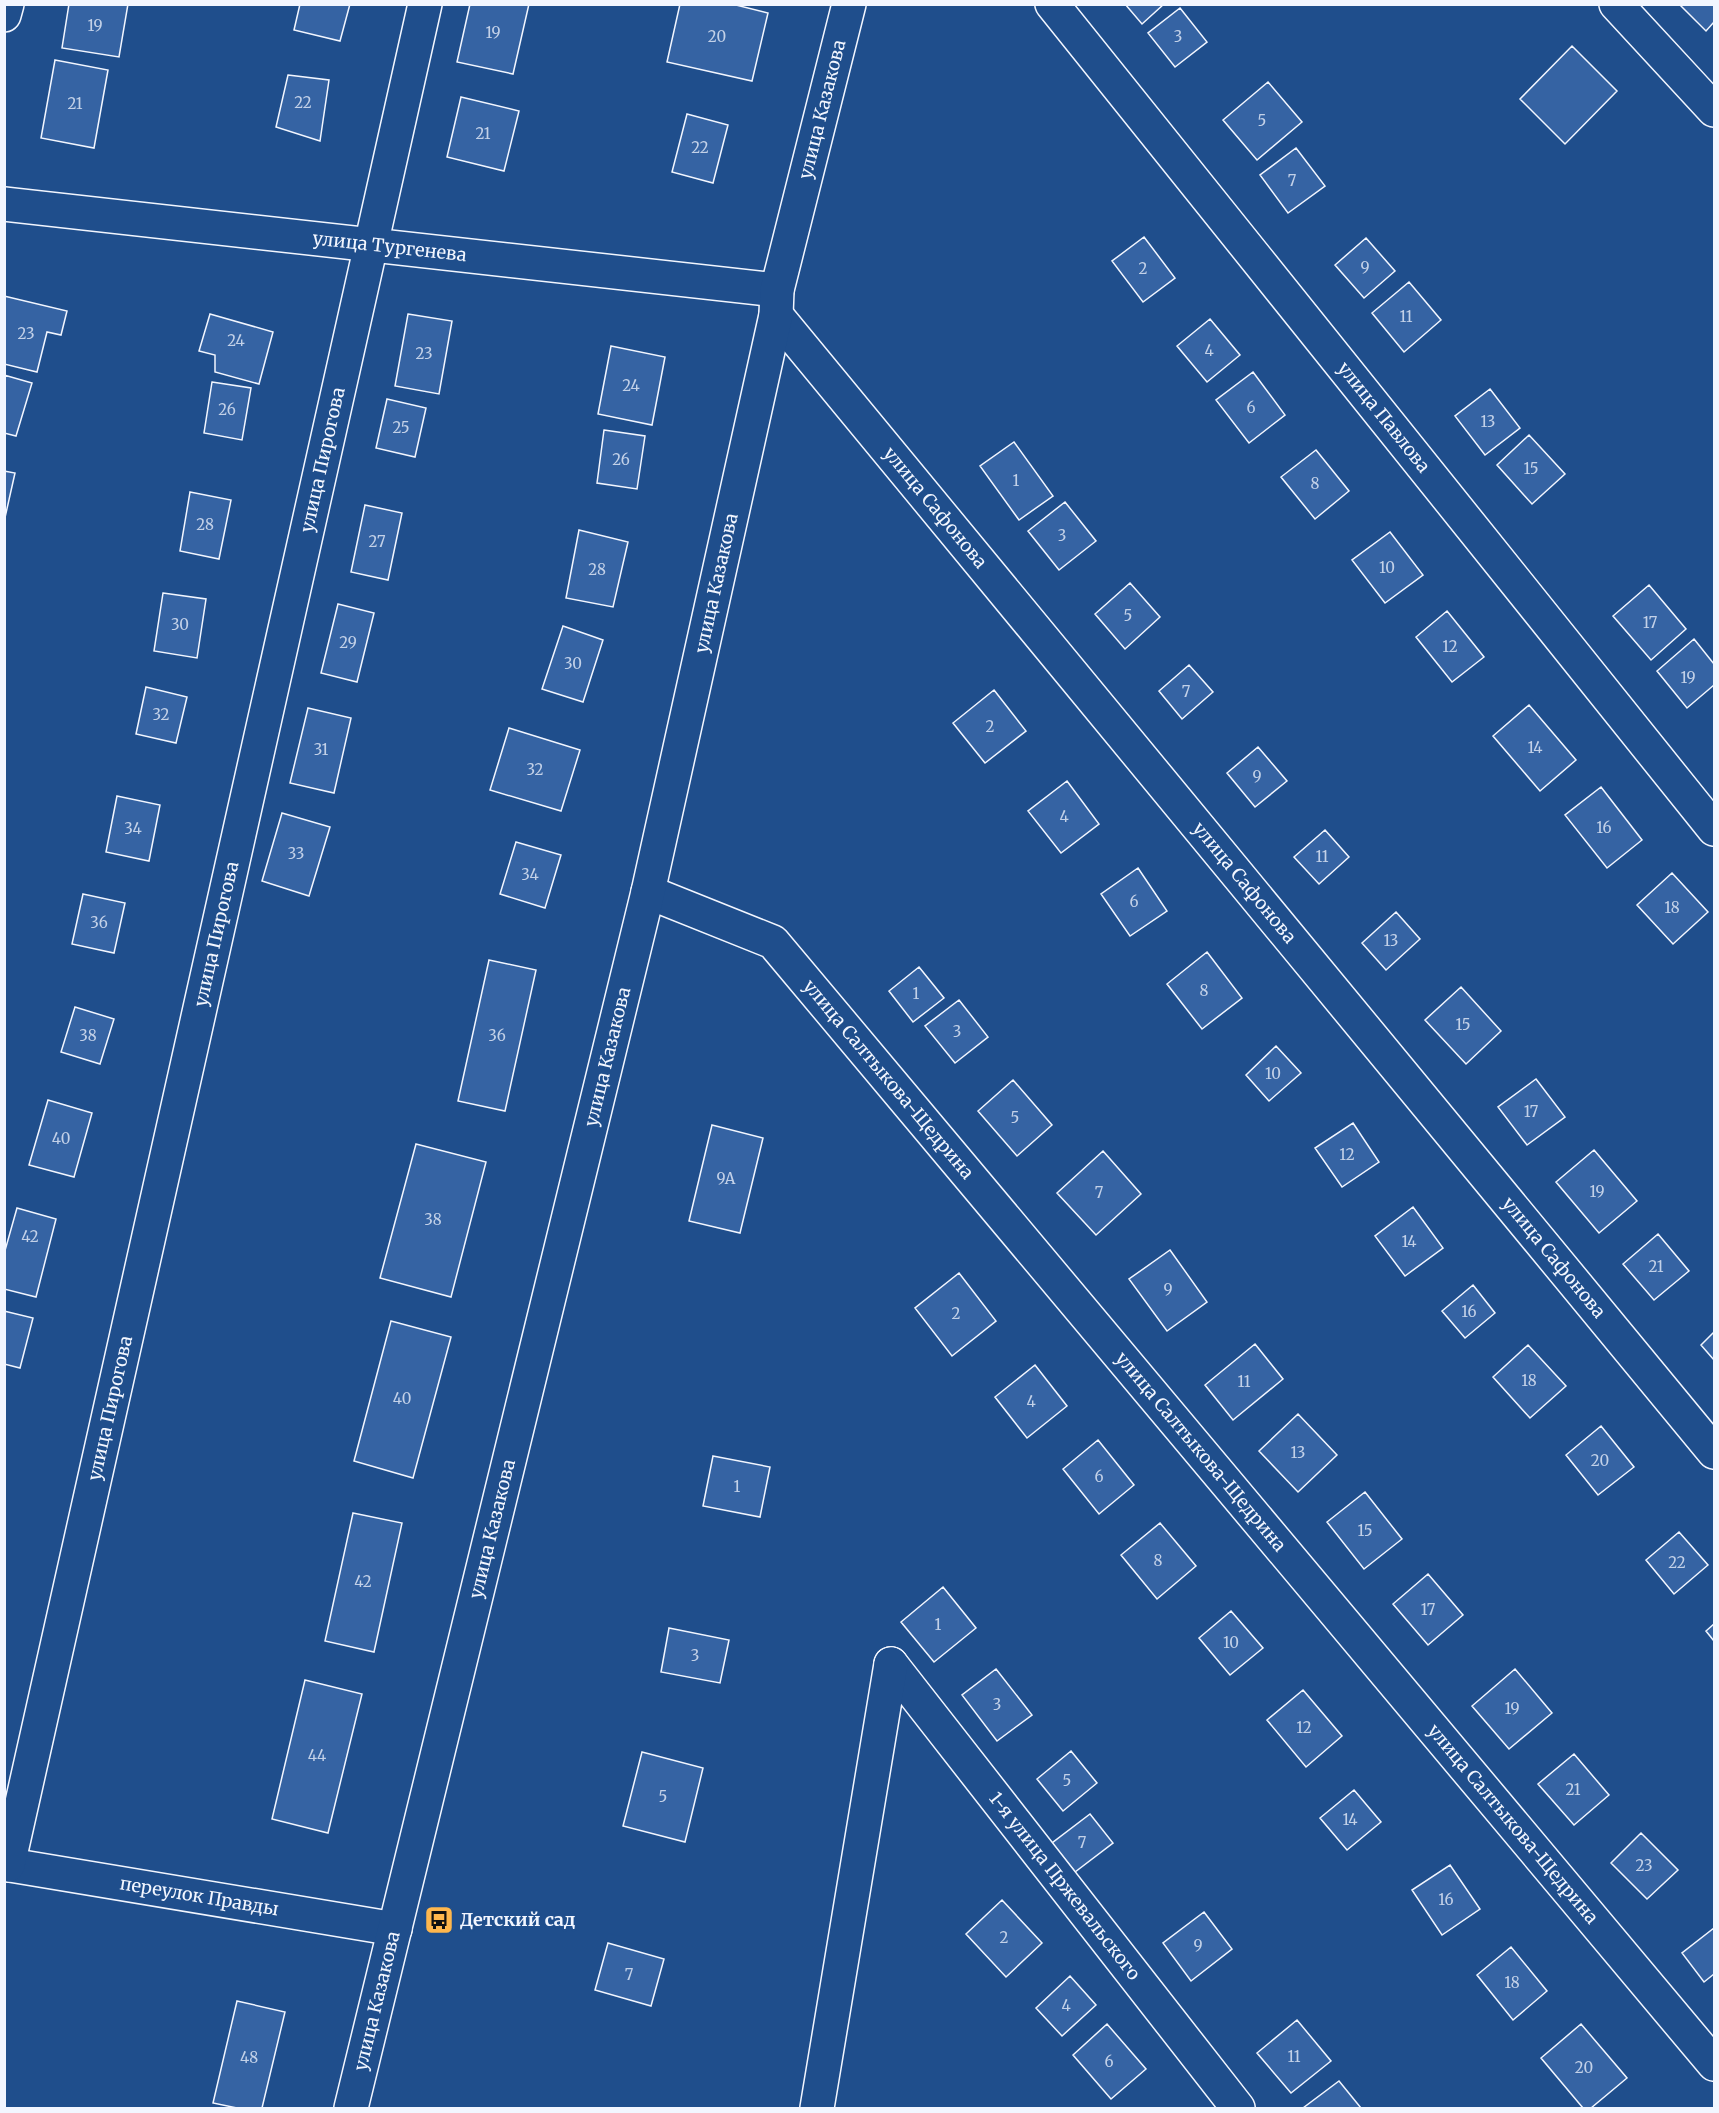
<svg xmlns="http://www.w3.org/2000/svg" width="1719" height="2113" font-family="Merriweather,serif">
  <style>
    .building { fill: #3563a3; stroke: #f2f6ff; stroke-width: 1.5 }
    .lines { fill: none; stroke-linecap: round; stroke-linejoin: round }
    .minor-casing { stroke: #f2f6ff; stroke-width: 36 }
    .major-casing { stroke: #f2f6ff; stroke-width: 36 }
    .minor { stroke: #1f4e8c; stroke-width: 33 }
    .major { stroke: #1f4e8c; stroke-width: 33 }
    .labels { text-anchor: middle; stroke-width: 4.5; stroke-linejoin: round; paint-order: stroke }
    .number-label { font-size: 15px; fill: #c3d1e8 }
    .street-label { font-size: 18px; fill: #f2f6ff; stroke: #1f4e8c }
    .poi-label { font-size: 18px; font-weight: bold; fill: #f2f6ff; stroke: #1f4e8c; text-anchor: start }
  </style>
  <rect width="100%" height="100%" fill="#1f4e8c"/>
  <path class="building" d="M69 4H128L119 57 62 48Z
    M300 4H350L340 41 294 30Z
    M470 4H529L513 74 457 62Z
    M680 4H732L768 13 752 81 667 62Z
    M1125 4H1164L1142 24Z
    M1679 4H1714V22L1706 31Z
    M1180 8 1207 42 1175 67 1148 33Z
    M1572 46 1617 91 1565 144 1520 99Z
    M55 60 108 70 94 148 41 138Z
    M288 75 329 80 320 141 276 127Z
    M1268 82 1302 122 1257 160 1223 120Z
    M461 97 519 111 504 171 447 157Z
    M687 114 728 125 713 183 672 172Z
    M1296 148 1325 186 1288 213 1260 175Z
    M1144 237 1175 278 1143 302 1112 261Z
    M1366 238 1395 271 1364 298 1335 265Z
    M1409 282 1441 320 1404 352 1372 313Z
    M4 296 67 311 61 335 47 332 37 372 4 364Z
    M210 314 273 332 259 384 215 372V355L199 351Z
    M408 314 452 321 439 394 395 386Z
    M1210 319 1240 355 1207 382 1177 346Z
    M611 346 665 357 652 425 598 414Z
    M1253 372 1285 415 1249 443 1216 400Z
    M4 375 32 383 16 436 4 433Z
    M212 382 251 388 242 440 204 433Z
    M1490 389 1520 428 1485 455 1455 416Z
    M387 399 426 408 415 457 376 448Z
    M604 430 645 436 637 489 597 483Z
    M1529 435 1565 474 1532 504 1497 465Z
    M1014 442 1053 496 1019 520 980 466Z
    M1316 450 1349 491 1315 519 1281 477Z
    M4 471 15 473 4 522Z
    M190 492 231 500 219 559 180 551Z
    M1065 502 1096 541 1059 570 1028 531Z
    M365 505 402 513 388 580 351 572Z
    M579 530 628 542 613 607 566 598Z
    M1390 532 1423 575 1385 603 1352 560Z
    M1130 583 1160 617 1125 649 1095 614Z
    M1649 585 1686 629 1651 660 1613 616Z
    M163 593 206 599 197 658 154 651Z
    M338 604 374 613 357 682 321 673Z
    M1447 611 1484 657 1452 682 1416 637Z
    M563 626 603 640 583 702 542 689Z
    M1694 639 1714 664V685L1687 708 1657 671Z
    M1189 665 1213 692 1182 719 1159 691Z
    M146 687 187 697 176 743 136 734Z
    M994 690 1026 731 985 763 953 723Z
    M1529 705 1576 760 1540 791 1493 736Z
    M308 708 351 718 334 793 290 783Z
    M509 728 580 750 561 811 490 790Z
    M1258 747 1287 781 1255 807 1227 773Z
    M1067 781 1099 824 1061 853 1028 811Z
    M1601 787 1642 840 1607 868 1565 815Z
    M117 796 160 805 149 861 106 852Z
    M282 813 330 827 309 896 262 881Z
    M1325 830 1349 857 1319 884 1294 857Z
    M516 842 561 855 545 908 500 894Z
    M1138 868 1167 911 1130 936 1101 894Z
    M1672 873 1708 912 1673 944 1637 905Z
    M83 894 125 903 114 953 72 944Z
    M1396 912 1420 939 1386 970 1362 943Z
    M1207 952 1242 998 1202 1029 1167 984Z
    M489 960 536 970 505 1111 458 1101Z
    M919 967 944 998 913 1022 889 991Z
    M1461 987 1501 1031 1466 1064 1425 1020Z
    M959 1000 988 1037 955 1063 925 1026Z
    M75 1007 114 1019 100 1064 61 1052Z
    M1276 1046 1301 1073 1269 1101 1246 1075Z
    M1536 1079 1565 1117 1527 1145 1498 1107Z
    M1013 1080 1052 1125 1017 1156 978 1111Z
    M48 1100 92 1113 74 1177 29 1165Z
    M1353 1123 1379 1162 1342 1187 1315 1148Z
    M712 1125 763 1138 740 1233 689 1221Z
    M416 1144 486 1162 451 1297 380 1278Z
    M1594 1150 1637 1201 1599 1233 1556 1182Z
    M1103 1151 1141 1194 1096 1235 1057 1193Z
    M1413 1207 1443 1248 1405 1276 1375 1236Z
    M17 1208 56 1219 36 1297 4 1289V1254Z
    M1658 1234 1689 1271 1654 1300 1623 1264Z
    M1170 1250 1207 1302 1167 1331 1129 1279Z
    M959 1273 996 1321 952 1356 915 1308Z
    M1473 1285 1495 1313 1465 1338 1442 1311Z
    M4 1311 33 1318 20 1368 4 1364Z
    M391 1321 451 1337 413 1478 354 1461Z
    M1714 1332V1360L1701 1345Z
    M1255 1344 1283 1379 1233 1420 1205 1385Z
    M1528 1345 1566 1386 1530 1418 1493 1377Z
    M1035 1365 1067 1406 1027 1438 995 1397Z
    M1298 1414 1337 1455 1298 1492 1259 1451Z
    M1601 1426 1634 1467 1598 1495 1566 1455Z
    M1098 1440 1134 1485 1099 1514 1063 1469Z
    M713 1456 770 1467 760 1517 703 1506Z
    M1365 1492 1402 1539 1364 1569 1327 1522Z
    M353 1513 402 1523 374 1652 325 1641Z
    M1160 1523 1196 1566 1157 1599 1121 1555Z
    M1679 1532 1708 1565 1674 1594 1646 1560Z
    M1428 1574 1463 1615 1428 1645 1393 1604Z
    M943 1587 976 1628 934 1662 901 1622Z
    M1231 1611 1263 1648 1230 1675 1199 1638Z
    M1714 1624V1641L1706 1631Z
    M669 1628 729 1640 720 1683 661 1672Z
    M996 1669 1032 1715 997 1741 962 1695Z
    M1515 1669 1552 1713 1509 1749 1472 1706Z
    M305 1680 362 1694 328 1833 272 1819Z
    M1303 1690 1342 1736 1306 1767 1267 1720Z
    M1071 1751 1097 1783 1063 1811 1037 1779Z
    M642 1752 703 1768 685 1842 623 1826Z
    M1574 1754 1609 1795 1574 1825 1538 1784Z
    M1354 1790 1381 1822 1347 1850 1320 1818Z
    M1090 1814 1113 1843 1075 1872 1052 1843Z
    M1641 1833 1678 1870 1647 1899 1611 1863Z
    M1450 1865 1480 1909 1442 1935 1412 1890Z
    M1002 1900 1042 1943 1006 1977 966 1934Z
    M1204 1912 1232 1949 1191 1981 1163 1943Z
    M1714 1928V1974L1704 1982 1682 1953Z
    M608 1943 664 1959 651 2006 595 1990Z
    M1511 1947 1547 1991 1513 2020 1477 1975Z
    M1070 1976 1096 2005 1062 2036 1036 2008Z
    M237 2001 285 2012 262 2108H237L213 2103Z
    M1297 2020 1331 2061 1291 2093 1257 2053Z
    M1107 2024 1146 2069 1111 2099 1073 2055Z
    M1581 2024 1627 2078 1591 2108H1583L1541 2058Z
    M1339 2081 1361 2108H1303Z"/>
  <g class="lines">
    <g class="minor-casing">
      <g id="minor">
        <path id="s1" d="M1052 4 1714 829"/>
        <path d="M1616 4 1714 110"/>
        <path d="M4 15 7 4"/>
        <path id="s2" d="M4 204 777 290"/>
        <path id="s3" d="M776 315 1714 1452"/>
        <path id="s4" d="M648 892 773 942 1714 2064"/>
        <path id="s5" d="M891 1664 1238 2108"/>
        <path id="s6" d="M4 1864 395 1929"/>
        <path id="s7" d="M8 1865 425 4"/>
        <path d="M817 2108 891 1664"/>
      </g>
    </g>
    <g class="major-casing">
      <g id="major">
        <path id="s8" d="M351 2108 648 892 776 315 777 290 849 4"/>
      </g>
    </g>
    <use href="#minor" class="minor"/>
    <use href="#major" class="major"/>
  </g>
  <defs>
    <g id="bus-square" transform="scale(1.5)"><rect x="-9" y="-9" width="18" height="18" rx="4" fill="#ffb74d" stroke="#1f4e8c"/><path d="M-5-6H5V4H4V6H2V4H-2V6H-4V4H-5ZM-3.5-4V0h7V-4ZM-3.5 1.2v1.5H-2V1.2ZM2 1.2v1.5H3.5V1.2Z" fill="#111"/></g>
  </defs>
  <g fill-rule="evenodd">
    <use href="#bus-square" x="439" y="1920"/>
  </g>
  <g class="labels">
    <g class="number-label">
      <text x="95" y="31">19</text>
      <text x="493" y="38">19</text>
      <text x="717" y="42">20</text>
      <text x="1178" y="42">3</text>
      <text x="303" y="108">22</text>
      <text x="75" y="109">21</text>
      <text x="1262" y="126">5</text>
      <text x="483" y="139">21</text>
      <text x="700" y="153">22</text>
      <text x="1292" y="186">7</text>
      <text x="1365" y="273">9</text>
      <text x="1143" y="274">2</text>
      <text x="1406" y="322">11</text>
      <text x="26" y="339">23</text>
      <text x="236" y="346">24</text>
      <text x="1209" y="356">4</text>
      <text x="424" y="359">23</text>
      <text x="631" y="391">24</text>
      <text x="1251" y="413">6</text>
      <text x="227" y="415">26</text>
      <text x="1488" y="427">13</text>
      <text x="401" y="433">25</text>
      <text x="621" y="465">26</text>
      <text x="1531" y="474">15</text>
      <text x="1016" y="486">1</text>
      <text x="1315" y="489">8</text>
      <text x="205" y="530">28</text>
      <text x="1062" y="541">3</text>
      <text x="377" y="547">27</text>
      <text x="1387" y="573">10</text>
      <text x="597" y="575">28</text>
      <text x="1128" y="621">5</text>
      <text x="1650" y="628">17</text>
      <text x="180" y="630">30</text>
      <text x="348" y="648">29</text>
      <text x="1450" y="652">12</text>
      <text x="573" y="669">30</text>
      <text x="1688" y="683">19</text>
      <text x="1186" y="697">7</text>
      <text x="161" y="720">32</text>
      <text x="990" y="732">2</text>
      <text x="1535" y="753">14</text>
      <text x="321" y="755">31</text>
      <text x="535" y="775">32</text>
      <text x="1257" y="782">9</text>
      <text x="1064" y="822">4</text>
      <text x="1604" y="833">16</text>
      <text x="133" y="834">34</text>
      <text x="296" y="859">33</text>
      <text x="1322" y="862">11</text>
      <text x="530" y="880">34</text>
      <text x="1134" y="907">6</text>
      <text x="1672" y="913">18</text>
      <text x="99" y="928">36</text>
      <text x="1391" y="946">13</text>
      <text x="1204" y="996">8</text>
      <text x="916" y="999">1</text>
      <text x="1463" y="1030">15</text>
      <text x="957" y="1037">3</text>
      <text x="88" y="1041">38</text>
      <text x="497" y="1041">36</text>
      <text x="1273" y="1079">10</text>
      <text x="1531" y="1117">17</text>
      <text x="1015" y="1123">5</text>
      <text x="61" y="1144">40</text>
      <text x="1347" y="1160">12</text>
      <text x="726" y="1184">9А</text>
      <text x="1597" y="1197">19</text>
      <text x="1099" y="1198">7</text>
      <text x="433" y="1225">38</text>
      <text x="30" y="1242">42</text>
      <text x="1409" y="1247">14</text>
      <text x="1656" y="1272">21</text>
      <text x="1168" y="1295">9</text>
      <text x="1469" y="1317">16</text>
      <text x="956" y="1319">2</text>
      <text x="1529" y="1386">18</text>
      <text x="1244" y="1387">11</text>
      <text x="402" y="1404">40</text>
      <text x="1031" y="1407">4</text>
      <text x="1298" y="1458">13</text>
      <text x="1600" y="1466">20</text>
      <text x="1099" y="1482">6</text>
      <text x="737" y="1492">1</text>
      <text x="1365" y="1536">15</text>
      <text x="1158" y="1566">8</text>
      <text x="1677" y="1568">22</text>
      <text x="363" y="1587">42</text>
      <text x="1428" y="1615">17</text>
      <text x="938" y="1630">1</text>
      <text x="1231" y="1648">10</text>
      <text x="695" y="1661">3</text>
      <text x="997" y="1710">3</text>
      <text x="1512" y="1714">19</text>
      <text x="1304" y="1733">12</text>
      <text x="317" y="1761">44</text>
      <text x="1067" y="1786">5</text>
      <text x="1573" y="1795">21</text>
      <text x="663" y="1802">5</text>
      <text x="1350" y="1825">14</text>
      <text x="1082" y="1848">7</text>
      <text x="1644" y="1871">23</text>
      <text x="1446" y="1905">16</text>
      <text x="1004" y="1943">2</text>
      <text x="1198" y="1951">9</text>
      <text x="629" y="1980">7</text>
      <text x="1512" y="1988">18</text>
      <text x="1066" y="2011">4</text>
      <text x="1294" y="2062">11</text>
      <text x="249" y="2063">48</text>
      <text x="1109" y="2067">6</text>
      <text x="1584" y="2073">20</text>
    </g>
    <g class="street-label">
      <text dy="6" stroke="none"><textPath href="#s8" startOffset="2054">улица Казакова</textPath></text>
      <text dy="6" stroke="none"><textPath href="#s2" startOffset="388">улица Тургенева</textPath></text>
      <text dy="6" stroke="none"><textPath href="#s1" startOffset="530">улица Павлова</textPath></text>
      <text dy="6" stroke="none"><textPath href="#s7" startOffset="1440">улица Пирогова</textPath></text>
      <text dy="6" stroke="none"><textPath href="#s3" startOffset="250">улица Сафонова</textPath></text>
      <text dy="6" stroke="none"><textPath href="#s8" startOffset="1568">улица Казакова</textPath></text>
      <text dy="6" stroke="none"><textPath href="#s3" startOffset="736">улица Сафонова</textPath></text>
      <text dy="6" stroke="none"><textPath href="#s7" startOffset="954">улица Пирогова</textPath></text>
      <text dy="6" stroke="none"><textPath href="#s8" startOffset="1082">улица Казакова</textPath></text>
      <text dy="6" stroke="none"><textPath href="#s4" startOffset="314">улица Салтыкова-Щедрина</textPath></text>
      <text dy="6" stroke="none"><textPath href="#s3" startOffset="1222">улица Сафонова</textPath></text>
      <text dy="6" stroke="none"><textPath href="#s7" startOffset="468">улица Пирогова</textPath></text>
      <text dy="6" stroke="none"><textPath href="#s4" startOffset="800">улица Салтыкова-Щедрина</textPath></text>
      <text dy="6" stroke="none"><textPath href="#s8" startOffset="596">улица Казакова</textPath></text>
      <text dy="6" stroke="none"><textPath href="#s4" startOffset="1286">улица Салтыкова-Щедрина</textPath></text>
      <text dy="6" stroke="none"><textPath href="#s5" startOffset="282">1-я улица Пржевальского</textPath></text>
      <text dy="6" stroke="none"><textPath href="#s6" startOffset="198">переулок Правды</textPath></text>
      <text dy="6" stroke="none"><textPath href="#s8" startOffset="110">улица Казакова</textPath></text>
    </g>
    <g class="poi-label">
      <text x="460" y="1926">Детский сад</text>
    </g>
  </g>
  <rect width="1719" height="2113" fill="none" stroke="#f2f6ff" stroke-width="12"/>
</svg>
